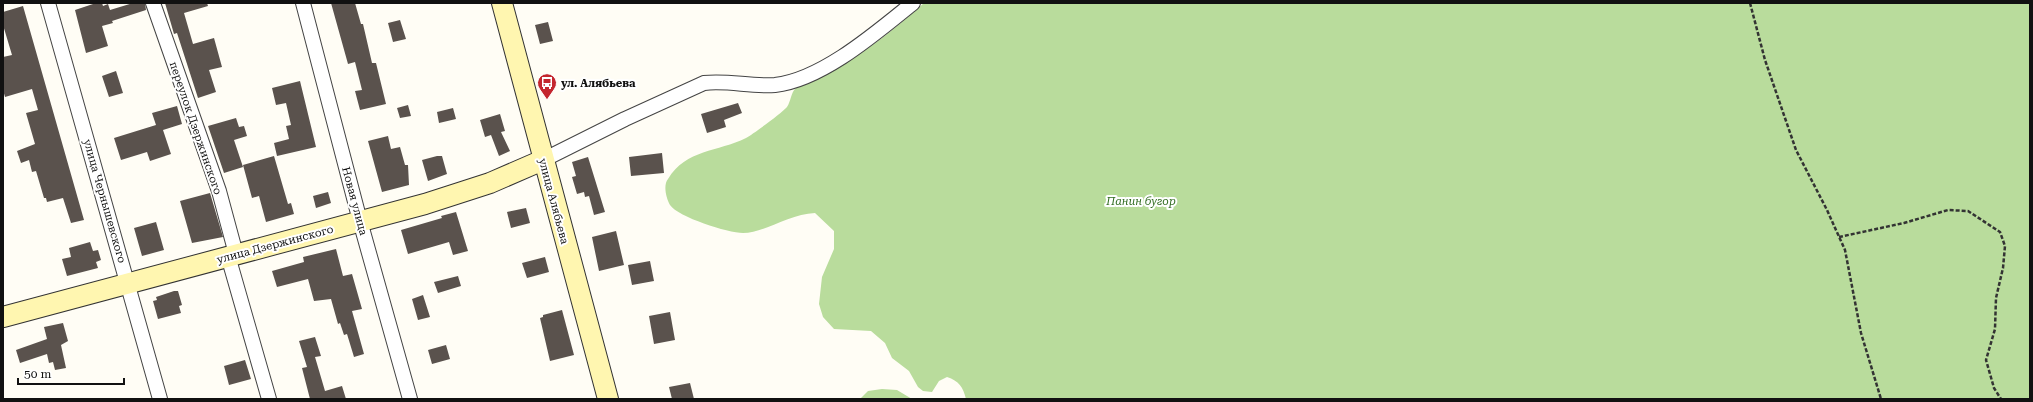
<svg xmlns="http://www.w3.org/2000/svg" width="2033" height="402" font-family="'Roboto Serif',serif">
  <style>
    .forest { fill: #b9dc9c }
    .building { fill: #5a524d }
    .lines { fill: none; stroke-linecap: round; stroke-linejoin: round }
    .minor-casing { stroke: #444; stroke-width: 16 }
    .secondary-casing { stroke: #333; stroke-width: 22 }
    .path { stroke: #333; stroke-width: 2.5; stroke-dasharray: 4 2; stroke-linecap: butt }
    .minor { stroke: #fff; stroke-width: 14 }
    .secondary { stroke: #fff6b0; stroke-width: 20 }
    .labels { text-anchor: middle; stroke-width: 4; stroke-linejoin: round; paint-order: stroke }
    .poi-label { font-size: 11px; font-weight: bold; fill: #111; stroke: #fff; text-anchor: start }
    .street-label { font-size: 11px; fill: #111; stroke: #fff }
    .park-label { font-size: 11px; font-style: italic; fill: #2f6b1f; stroke: #fff }
  </style>
  <rect width="100%" height="100%" fill="#fffdf5"/>
  <path class="forest" d="M924 3H2030V399H966C963 387 959 381 947 377L939 381 932 392 923 391 918 387 909 371 892 358 885 343 871 331 834 329 823 317 819 304 822 277 834 249V231L815 213C789 214 764 233 743 233 728 233 678 217 670 205 666 198 663 185 668 179 686 149 718 152 746 138 753 134 782 113 787 107 791 101 791 92 796 88 802 81 827 73 837 68 869 50 897 27 924 3Z
    M882 389 897 390 912 399H860L868 391Z"/>
  <path class="building" d="M96 3H102L103 6 108 4 110 10 133 3H145L146 10 112 21 113 23 102 26 108 46 86 53 75 10Z
    M165 3H207L208 6 184 13 193 44 214 38 222 67 209 70 216 92 198 98 177 33 174 34Z
    M331 3H355L361 24H363L372 63H376L386 104 360 110 355 91 362 90 355 62 348 64Z
    M23 6 84 220 71 223 63 198 47 202 46 198H44L36 171 32 172 29 160 21 163 17 151 35 144 26 113 38 110 32 89 5 97 3 90V57L12 55 3 25V12Z
    M400 20 406 39 393 42 388 23Z
    M548 22 553 41 540 44 535 25Z
    M116 71 123 93 109 97 102 76Z
    M300 81 316 147 277 156 274 143 289 139 286 126 291 125 286 103 276 105 272 88Z
    M738 103 742 113 724 120 726 127 707 133 701 114Z
    M408 105 411 116 400 118 397 108Z
    M177 106 182 124 163 130 171 154 150 161 147 152 121 160 114 138 156 125 152 113Z
    M453 108 456 119 439 123 437 112Z
    M500 114 505 131 501 132 510 151 499 156 491 135 485 137 480 120Z
    M236 118 239 127 244 126 247 136 234 140 243 167 224 173 208 126Z
    M388 136 391 149 400 147 405 165H408L409 185 382 192 368 141Z
    M662 153 664 173 631 176 629 157Z
    M274 156 288 204 291 203 294 214 266 222 259 196 252 198 243 165Z
    M437 156H442L447 174 428 181 422 160Z
    M588 157 605 212 594 215 589 196 585 197 584 192 577 194 572 177 576 176 572 162Z
    M328 192 331 203 316 208 313 196Z
    M210 193 223 237 192 243 180 201Z
    M526 208 530 223 511 228 507 212Z
    M456 212 468 251 453 255 449 242 408 254 401 230 442 218 441 216Z
    M156 222 164 250 142 256 134 228Z
    M616 231 624 265 599 271 592 237Z
    M90 242 93 251 98 250 101 260 96 262 98 268 67 276 62 259 71 257 69 248Z
    M336 249 343 276 352 274 362 309 352 311 364 354 354 357 347 334 344 335 340 323 338 324 331 299 314 301 308 279 277 287 272 271 304 262 303 257Z
    M545 257 549 272 527 278 522 263Z
    M650 261 654 281 632 285 628 265Z
    M458 276 461 286 438 293 434 282Z
    M174 291H178L182 305 179 306 181 313 158 319 153 301 157 300 156 297Z
    M423 295 430 317 418 320 412 299Z
    M562 310 574 355 550 361 540 318 543 317V315Z
    M670 312 675 340 654 344 649 316Z
    M63 323 68 341 61 345 66 368 55 370 53 362 49 363 47 354 20 363 16 350 47 339 44 327Z
    M315 337 321 356 315 357 325 391 342 386 346 399H310L302 368 307 367 299 341Z
    M446 345 450 359 432 364 428 350Z
    M245 360 251 379 229 385 224 366Z
    M690 383 694 399H672L669 387Z"/>
  <g class="lines">
    <g class="minor-casing">
      <path id="minor" d="M48 3 160 399
        M153 3 219 191 236 254
        M303 3 360 221 410 399
        M543 160 625 119 704 83C728 80 751 87 775 85 822 80 877 32 913 3
        M228 256 269 399"/>
    </g>
    <g class="secondary-casing">
      <path id="secondary" d="M502 3 608 399
        M3 317 425 204 490 183 543 160"/>
    </g>
    <path class="path" d="M1750 3 1765 60 1796 150 1827 210 1845 250 1861 333 1881 399
      M1839 237 1904 223 1948 210 1968 211 2000 232 2005 246 2003 268 1996 298 1995 329 1986 360 1994 388 2001 399"/>
    <use href="#minor" class="minor"/>
    <use href="#secondary" class="secondary"/>
  </g>
  <defs>
    <g id="bus-pin" transform="scale(1)"><path d="M0 17L-7.5 6A9.5 9.5 0 1 1 7.5 6Z" fill="#c4262e" stroke="#fff"/><path d="M-5-6H5V4H4V6H2V4H-2V6H-4V4H-5ZM-3.5-4V0h7V-4ZM-3.5 1.2v1.5H-2V1.2ZM2 1.2v1.5H3.5V1.2Z" fill="#fff"/></g>
  </defs>
  <g fill-rule="evenodd">
    <use href="#bus-pin" x="547" y="83"/>
  </g>
  <g class="labels">
    <g class="poi-label">
      <text x="561" y="87">ул. Алябьева</text>
    </g>
    <g class="street-label">
      <text transform="translate(196 128) rotate(71)" y="4">переулок Дзержинского</text>
      <text transform="translate(105 201) rotate(74)" y="4">улица Чернышевского</text>
      <text transform="translate(355 201) rotate(75)" y="4">Новая улица</text>
      <text transform="translate(554 201) rotate(75)" y="4">улица Алябьева</text>
      <text transform="translate(275 244) rotate(-15)" y="4">улица Дзержинского</text>
    </g>
    <g class="park-label">
      <text x="1141" y="205">Панин бугор</text>
    </g>
  </g>
  <rect width="2033" height="402" fill="none" stroke="#111111" stroke-width="8"/>
  <path d="M18 378v6h106v-6" fill="none" stroke="#111111" stroke-width="2"/>
  <text x="24" y="378" font-size="12" fill="#111111" stroke="#ffffff" stroke-width="3" paint-order="stroke">50 m</text>
</svg>
